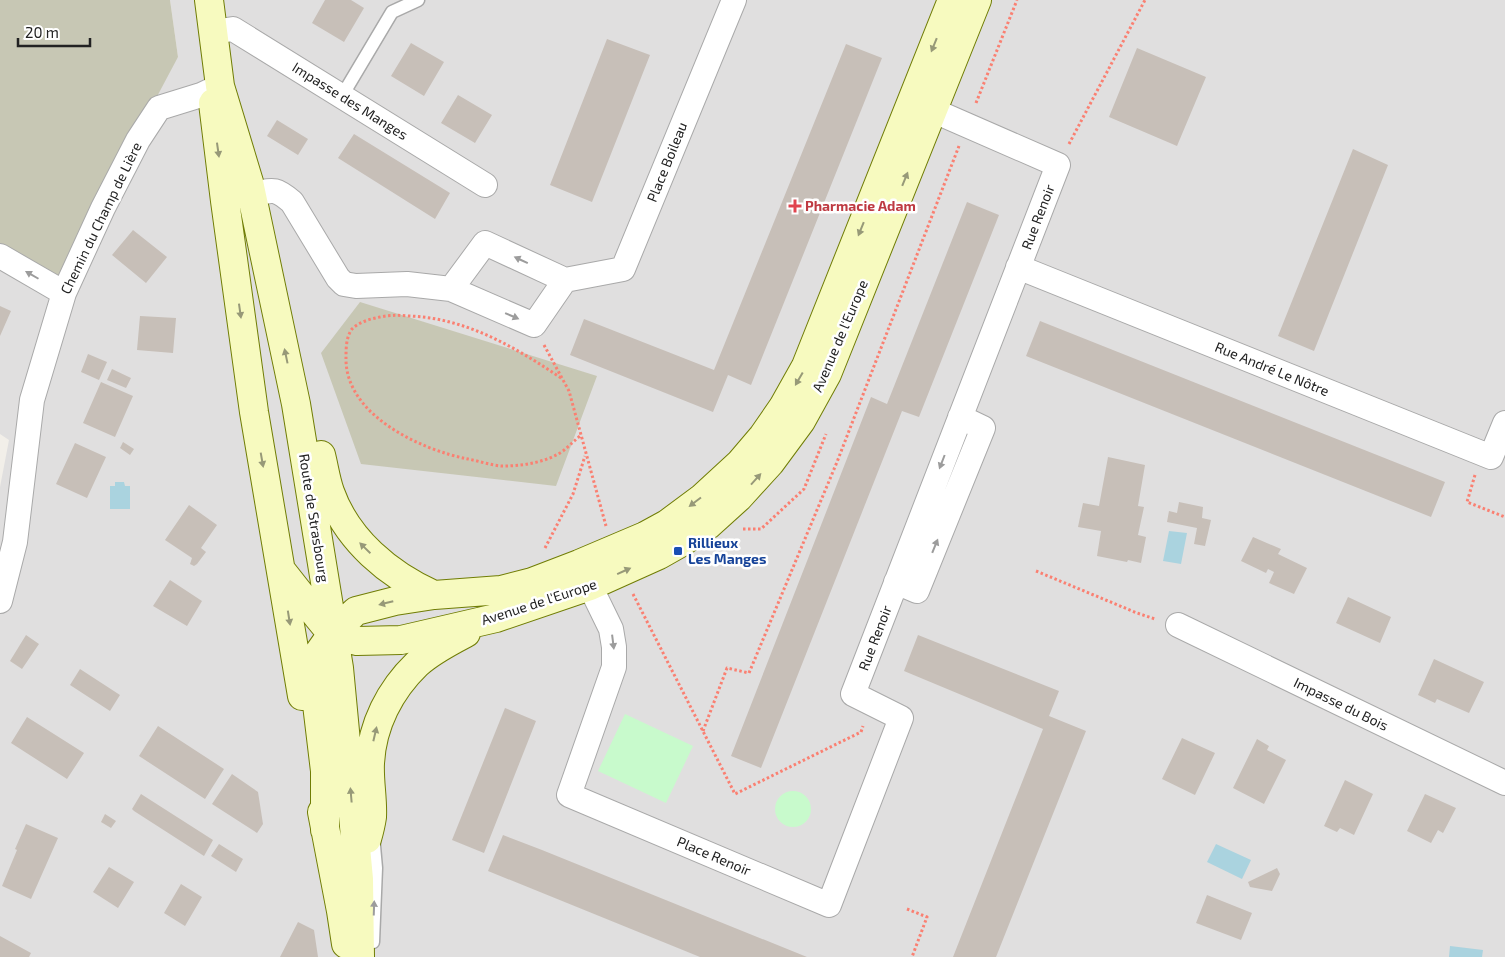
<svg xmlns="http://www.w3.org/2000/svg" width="1505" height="957" font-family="'Exo 2',sans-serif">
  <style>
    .residential { fill: #e0dfdf }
    .construction { fill: #c7c7b4 }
    .park { fill: #c8facc }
    .water { fill: #aad3df }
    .building { fill: #c7bfb8 }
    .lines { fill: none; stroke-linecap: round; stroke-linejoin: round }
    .lane-casing { stroke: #a9a9a9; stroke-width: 15 }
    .street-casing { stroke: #a9a9a9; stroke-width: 26 }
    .secondary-casing { stroke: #707d05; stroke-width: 30 }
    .path { stroke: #fa8072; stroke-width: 3; stroke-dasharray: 2.5 2.5; stroke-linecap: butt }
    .lane { stroke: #fff; stroke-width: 12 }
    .street { stroke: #fff; stroke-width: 24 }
    .secondary { stroke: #f7fabf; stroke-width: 28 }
    .oneway { fill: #979978 }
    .oneway2 { fill: #9c9c9c }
    .health-dot { fill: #e0444e; stroke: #fff; stroke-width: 2 }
    .transit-dot { fill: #1a4fb4; stroke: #fff; stroke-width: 2 }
    .labels { text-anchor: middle; stroke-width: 5; stroke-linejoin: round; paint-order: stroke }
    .street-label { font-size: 14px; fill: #222; stroke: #fff }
    .health-label { font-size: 14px; font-weight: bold; fill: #be3a42; stroke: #fff; text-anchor: start }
    .transit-label { font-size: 14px; font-weight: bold; fill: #164399; stroke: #fff; text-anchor: start }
  </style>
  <rect width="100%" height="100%" fill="#f2efe9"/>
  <path class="residential" d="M170 0H1505V957H0V487L9 440 0 434V247L178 57Z"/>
  <path class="construction" d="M0 0H170L178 57 60 279 0 247Z
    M360 302 597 376 556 486 361 464 321 353Z"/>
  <path class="park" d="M625 714 693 746 666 803 598 771Z
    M775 809a18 18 0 1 1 36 0a18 18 0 1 1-36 0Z"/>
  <path class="water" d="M115 482H124L125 486H130V509H110V486H115Z
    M1169 531 1187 533 1181 564 1163 561Z
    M1216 844 1251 860 1242 879 1207 862Z
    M1450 946 1483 950 1482 957H1449Z"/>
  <path class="building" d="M325 0H351L364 8 344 42 312 23Z
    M607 39 650 55 592 202 550 185Z
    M411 43 444 62 424 96 391 76Z
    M846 44 882 58 751 385 728 375 713 412 570 355 584 319 714 370Z
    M1137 48 1206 77 1177 146 1109 117Z
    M458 95 492 115 475 143 441 123Z
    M277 120 308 139 298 155 267 136Z
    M354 134 450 193 435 219 338 158Z
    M1353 149 1388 165 1314 351 1278 336Z
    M967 202 999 215 919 417 902 411 761 768 731 756 871 397 887 404Z
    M133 230 167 257 146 283 112 255Z
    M0 306 11 311 0 336Z
    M140 316 176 318 173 353 137 350Z
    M1040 321 1445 482 1431 517 1026 356Z
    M88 354 107 362 99 380 81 372Z
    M112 369 131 378 126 388 107 380Z
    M101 382 133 396 115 437 83 423Z
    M123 442 134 449 130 455 120 448Z
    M75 443 106 457 87 498 56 484Z
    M1108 457 1145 465 1138 506 1144 507 1138 535 1146 537 1141 563 1128 560 1127 562 1097 556 1101 531 1078 527 1083 503 1099 506Z
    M1179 502 1203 507 1202 518 1211 520 1205 546 1194 544 1197 528 1167 522 1169 511 1177 513Z
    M189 505 217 525 201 548 206 552 197 564 194 566 190 564 192 558 165 540Z
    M1253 537 1281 549 1278 554 1307 568 1294 594 1269 583 1274 572 1268 569 1266 573 1241 561Z
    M170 580 202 601 187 626 153 606Z
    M1348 597 1391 617 1380 643 1336 623Z
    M26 635 39 644 22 669 10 661Z
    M918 635 1059 691 1049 716 1086 731 996 957H953L1043 729 904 671Z
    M1434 659 1484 682 1469 713 1437 699 1435 703 1418 695Z
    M80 669 120 695 110 711 70 685Z
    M505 708 536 721 484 853 452 840Z
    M27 717 84 753 67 779 11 743Z
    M158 726 224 769 205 799 139 756Z
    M1182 738 1215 753 1195 795 1162 779Z
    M1257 739 1269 746 1267 750 1286 760 1264 804 1233 788Z
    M232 774 258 792 263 824 257 833 212 804Z
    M1345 780 1373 794 1354 835 1340 828 1337 832 1324 826Z
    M141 794 213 840 204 856 134 811 132 809Z
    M1425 794 1456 808 1443 833 1438 830 1431 843 1407 831Z
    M105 814 116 821 111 828 101 822Z
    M26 824 58 838 31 899 2 886 17 850 15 849Z
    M503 835 542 850 807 957H700L488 871Z
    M219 844 243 859 236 872 211 856Z
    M109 867 134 882 118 908 93 892Z
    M1277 868 1280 874 1272 891 1250 887 1248 882Z
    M181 884 202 897 185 926 164 913Z
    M1207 895 1252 913 1241 940 1196 923Z
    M298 922 314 930 318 957H280Z
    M0 936 31 953 29 957H0Z"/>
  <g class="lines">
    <g class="lane-casing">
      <path id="lane" d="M342 96 392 12 418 0
        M373 942 376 868 373 835"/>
    </g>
    <g class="street-casing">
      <path id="street" d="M213 32 233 29 485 185
        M252 195C273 190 274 187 292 202L338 278 344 284 356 286 407 284 451 289 534 325 565 280
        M0 256 64 293
        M1018 267 1491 457 1505 423
        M451 289 485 243 565 280 623 269 734 0
        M896 582 917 591 983 428 960 417
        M590 586 611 629 614 647V667L569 795 829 905 901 718 853 694 1058 165 916 103
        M0 601 15 542 32 400 64 293 103 208 138 140 159 108 201 95 220 86
        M1178 625 1505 783"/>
    </g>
    <g class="secondary-casing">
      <path id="secondary" d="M209 0 220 86 249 182 296 404 339 668 359 879 360 957
        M213 103 225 201 254 412 302 696
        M321 455C324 467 326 481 330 492 347 540 389 575 434 595
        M281 570 318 617 332 634 357 641 401 640 496 618 590 586 659 555 682 542 708 525 739 497 770 463 801 421 827 374 977 0
        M322 812 341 911 346 944
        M325 830V771L313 671 315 658 332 634 356 611 395 601 434 595 501 590 532 582 579 564 645 536 667 524 702 498 740 463 763 436 783 407 806 366 952 0
        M367 839C369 832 371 824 372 817 373 799 369 781 370 763 372 725 390 690 417 664 431 651 449 642 466 633"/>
    </g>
    <path class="path" d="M976 103 1017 0
      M1069 144 1145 0
      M544 345 569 391 606 526
      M561 378C515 347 466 318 409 316 399 315 390 315 380 317 370 319 359 322 352 329 346 337 346 349 346 358 345 415 421 450 468 459 479 461 490 465 501 466 522 466 545 463 563 451 569 446 574 441 580 436
      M1475 475 1467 502 1505 517
      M743 529H761L804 489 826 434
      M545 548 573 494 585 456
      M1036 571 1137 613 1155 619
      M633 594 735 794 861 732 863 726
      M703 731 727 668 749 673 837 462 959 146
      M907 909 927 917 912 957"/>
    <use href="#lane" class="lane"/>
    <use href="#street" class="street"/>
    <use href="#secondary" class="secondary"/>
  </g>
  <defs><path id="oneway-solid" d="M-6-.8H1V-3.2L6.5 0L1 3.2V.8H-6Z" transform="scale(1.25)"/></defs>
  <g class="oneway">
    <use href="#oneway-solid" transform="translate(934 45) rotate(112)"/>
    <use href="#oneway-solid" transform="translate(218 150) rotate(82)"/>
    <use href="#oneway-solid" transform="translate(905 179) rotate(-68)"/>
    <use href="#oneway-solid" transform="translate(861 229) rotate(112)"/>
    <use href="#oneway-solid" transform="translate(240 311) rotate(82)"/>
    <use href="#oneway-solid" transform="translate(286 356) rotate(-102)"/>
    <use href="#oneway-solid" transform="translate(799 379) rotate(120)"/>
    <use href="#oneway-solid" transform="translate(262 460) rotate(80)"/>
    <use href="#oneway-solid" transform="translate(756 479) rotate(-48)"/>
    <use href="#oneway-solid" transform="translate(695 502) rotate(143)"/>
    <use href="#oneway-solid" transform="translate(365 548) rotate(-136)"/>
    <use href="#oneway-solid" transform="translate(624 571) rotate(-24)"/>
    <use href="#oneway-solid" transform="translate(386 603) rotate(166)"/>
    <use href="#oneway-solid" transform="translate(289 618) rotate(81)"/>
    <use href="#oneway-solid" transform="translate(375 734) rotate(-77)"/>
    <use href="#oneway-solid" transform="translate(351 795) rotate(-95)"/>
  </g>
  <g class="oneway2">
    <use href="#oneway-solid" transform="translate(521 260) rotate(-155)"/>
    <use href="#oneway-solid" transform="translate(32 275) rotate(-150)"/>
    <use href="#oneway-solid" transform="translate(512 316) rotate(23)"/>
    <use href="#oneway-solid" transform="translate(942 462) rotate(111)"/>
    <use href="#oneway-solid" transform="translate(935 546) rotate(-68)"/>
    <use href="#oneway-solid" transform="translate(613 642) rotate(83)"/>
    <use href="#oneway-solid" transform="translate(374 908) rotate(-88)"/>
  </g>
  <path class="health-dot" d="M792.5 198.5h5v5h5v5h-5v5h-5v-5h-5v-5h5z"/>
  <rect class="transit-dot" x="673" y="546" width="10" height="10" rx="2.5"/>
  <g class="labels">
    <g class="street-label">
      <text transform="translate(350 101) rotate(32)" y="5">Impasse des Manges</text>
      <text transform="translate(667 162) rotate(-68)" y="5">Place Boileau</text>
      <text transform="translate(1038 217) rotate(-69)" y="5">Rue Renoir</text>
      <text transform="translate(101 218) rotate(-64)" y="5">Chemin du Champ de Lière</text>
      <text transform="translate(840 336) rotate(-67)" y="5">Avenue de l'Europe</text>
      <text transform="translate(1272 369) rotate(22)" y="5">Rue André Le Nôtre</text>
      <text transform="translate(314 518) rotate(81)" y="5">Route de Strasbourg</text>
      <text transform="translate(539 602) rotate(-18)" y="5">Avenue de l'Europe</text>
      <text transform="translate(875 638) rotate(-69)" y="5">Rue Renoir</text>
      <text transform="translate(1341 704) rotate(26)" y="5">Impasse du Bois</text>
      <text transform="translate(714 856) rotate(23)" y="5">Place Renoir</text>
    </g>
    <g class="health-label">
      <text x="805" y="211">Pharmacie Adam</text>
    </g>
    <g class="transit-label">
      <text x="688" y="548">Rillieux<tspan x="688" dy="16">Les Manges</tspan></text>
    </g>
  </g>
  <path d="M18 38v8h72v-8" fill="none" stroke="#222222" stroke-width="2.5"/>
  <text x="25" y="38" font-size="15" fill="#222222" stroke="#ffffff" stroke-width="4" paint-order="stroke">20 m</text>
</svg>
